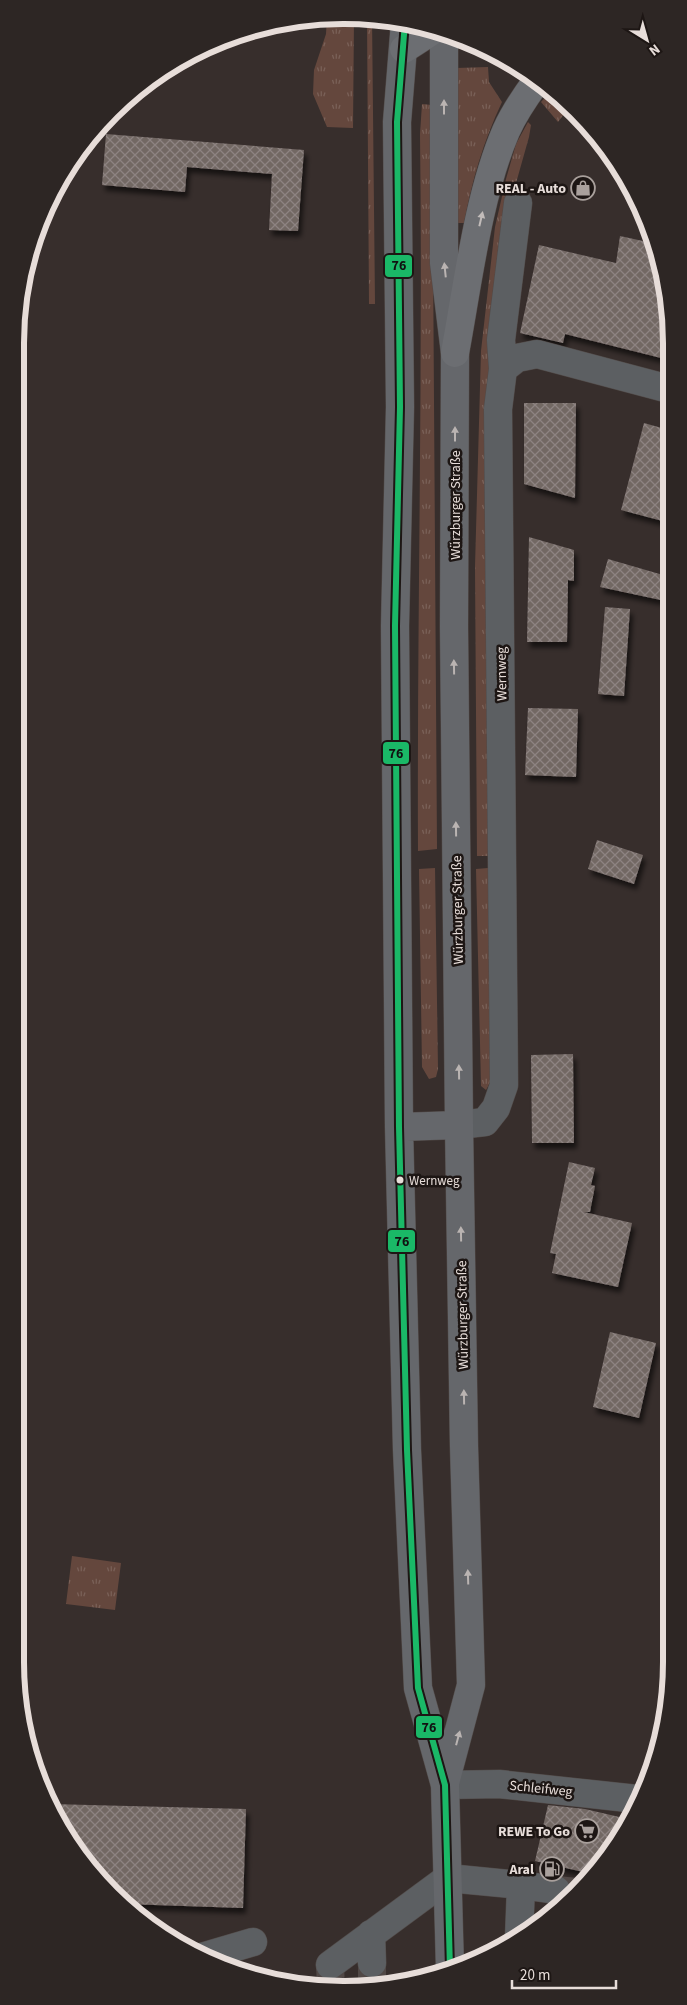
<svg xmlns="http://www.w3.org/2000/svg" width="687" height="2005" font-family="'Source Sans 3',sans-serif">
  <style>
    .grass { fill: url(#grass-tufts) }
    .building { fill: url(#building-cross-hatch); filter: url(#shadow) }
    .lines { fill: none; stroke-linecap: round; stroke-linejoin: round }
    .minor-tunnel { stroke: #514846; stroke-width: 28; stroke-dasharray: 28 14; stroke-linecap: butt }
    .minor-casing { stroke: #524b49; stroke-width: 29 }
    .major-casing { stroke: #524b49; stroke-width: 29 }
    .highway-casing { stroke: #524b49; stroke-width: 29 }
    .minor { stroke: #5c5f62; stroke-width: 28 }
    .major { stroke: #65676b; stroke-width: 28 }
    .highway { stroke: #6c6e72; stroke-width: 28 }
    .bus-1-casing { stroke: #1d1614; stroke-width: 10 }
    .bus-1 { stroke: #1ab867; stroke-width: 6 }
    .oneway { fill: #bab4b2 }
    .oneway2 { fill: #c2bcba }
    .bus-dot { fill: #e7ddd9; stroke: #1d1614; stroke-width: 2 }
    .labels { text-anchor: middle; stroke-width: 5; stroke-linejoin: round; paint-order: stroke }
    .bus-label { font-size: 13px; fill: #e7ddd9; stroke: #1d1614; text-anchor: start }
    .poi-label { font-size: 14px; font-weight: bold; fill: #e7ddd9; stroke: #1d1614; text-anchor: end }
    .street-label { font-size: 14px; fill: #e7ddd9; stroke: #1d1614 }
    .rim { fill: none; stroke: #e7ddd9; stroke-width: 6 }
    .line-badge { stroke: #1d1614; stroke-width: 2 }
    .pale-badge-label { font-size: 14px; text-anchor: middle; font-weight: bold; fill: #111 }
  </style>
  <defs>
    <pattern id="grass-tufts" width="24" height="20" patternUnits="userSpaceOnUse" patternTransform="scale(1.25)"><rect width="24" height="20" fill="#64473d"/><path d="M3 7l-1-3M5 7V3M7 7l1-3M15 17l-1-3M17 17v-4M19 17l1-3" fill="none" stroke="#7a6158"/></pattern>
    <pattern id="building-cross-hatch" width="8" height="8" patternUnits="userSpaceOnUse" patternTransform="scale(1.25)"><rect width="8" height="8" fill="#726764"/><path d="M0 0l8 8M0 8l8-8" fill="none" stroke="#8d8381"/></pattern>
    <filter id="shadow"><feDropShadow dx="3" dy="5.5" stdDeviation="2.5" flood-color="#0009"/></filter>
  </defs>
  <rect width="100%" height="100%" fill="#372e2c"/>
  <path class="grass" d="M354 16 353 128 327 127 313 94 314 70 326 34 327 17Z
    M367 16 372 17 375 304H369Z
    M488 67 489 82 502 102C483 142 472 181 464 223H457L456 68Z
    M549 93 568 109 558 122 541 102Z
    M422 104 432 105 437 849 418 851C417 612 423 373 420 134Z
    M528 122 531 125 529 137 507 215 489 856H477L475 567 481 351 495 227 506 179 516 144Z
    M435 868 438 1069 436 1077 429 1079 422 1067 419 869Z
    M488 868 491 1081 486 1090 481 1086 476 869Z
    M72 1556 121 1563 115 1610 66 1604Z"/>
  <path class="building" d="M106 134 304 150 298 231 269 230 272 174 187 167 185 192 102 185Z
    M620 236 652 243 669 300V360L565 334 563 343 520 333 539 245 616 263Z
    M524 403H576L575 498 524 484Z
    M644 423 669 430 670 523 621 510Z
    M529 537 574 550V581L568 580 567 642H527Z
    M608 559 670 577V602L600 587Z
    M605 607 630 609 624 696 598 694Z
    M528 708 578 709 576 777 525 775Z
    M597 840 643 855 634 884 588 869Z
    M573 1054 574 1143H532L531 1055Z
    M569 1162 595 1168 591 1185 595 1186 590 1212H584L632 1223 618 1287 552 1273 556 1254 550 1253Z
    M610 1332 656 1343 639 1418 593 1407Z
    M51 1804 246 1809 243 1908 125 1904 97 1878Z
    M548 1805 585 1809 628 1819 616 1844 592 1874 535 1861Z"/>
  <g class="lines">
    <path class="minor-tunnel" d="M556 1890 577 1892
      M330 1965 331 1988
      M372 1988V1963"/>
    <g class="minor-casing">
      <path id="minor" d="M503 369 517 358 537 354 669 389
        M459 1125 485 1122 496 1108 504 1085 498 409 503 369 501 340 518 203
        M445 1785 499 1784 637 1799
        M371 1934 372 1963
        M519 1938 521 1885
        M202 1957 253 1942
        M330 1965 448 1878 521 1885 556 1890"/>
    </g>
    <g class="major-casing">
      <path id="major" d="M405 22 397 122 400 407 395 626 399 1127 407 1450 418 1688 445 1785 450 1969
        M444 33V263L455 353 454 627 459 1125 464 1446 471 1685 445 1783
        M399 1127 459 1125"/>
    </g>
    <g class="highway-casing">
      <path id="highway" d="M404 49 435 29
        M455 353C468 283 478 196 506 131 514 113 525 97 536 82"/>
    </g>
    <use href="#minor" class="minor"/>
    <use href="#major" class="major"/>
    <use href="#highway" class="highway"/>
    <g class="bus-1-casing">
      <path id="bus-1" d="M405 22 397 122 400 407 395 626 399 1127 407 1450 418 1688 445 1785 450 1969"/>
    </g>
    <use href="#bus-1" class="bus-1"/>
  </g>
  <defs><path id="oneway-solid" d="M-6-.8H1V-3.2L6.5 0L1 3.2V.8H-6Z" transform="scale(1.25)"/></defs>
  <g class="oneway">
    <use href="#oneway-solid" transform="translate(444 107) rotate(-90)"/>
    <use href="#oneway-solid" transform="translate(445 270) rotate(-96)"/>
    <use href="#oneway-solid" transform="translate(455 434) rotate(-90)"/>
    <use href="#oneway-solid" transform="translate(454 667) rotate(-91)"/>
    <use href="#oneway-solid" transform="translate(456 829) rotate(-91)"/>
    <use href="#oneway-solid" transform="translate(459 1072) rotate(-91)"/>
    <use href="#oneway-solid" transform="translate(461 1234) rotate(-91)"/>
    <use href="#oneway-solid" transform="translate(464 1397) rotate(-91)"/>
    <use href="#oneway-solid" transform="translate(468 1577) rotate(-92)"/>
    <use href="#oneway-solid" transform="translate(458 1738) rotate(-75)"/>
  </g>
  <use class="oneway2" href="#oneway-solid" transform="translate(481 219) rotate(-77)"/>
  <defs>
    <g id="shop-ring" transform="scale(1.25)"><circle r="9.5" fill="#1d1614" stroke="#a9a09c" stroke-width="1.5"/><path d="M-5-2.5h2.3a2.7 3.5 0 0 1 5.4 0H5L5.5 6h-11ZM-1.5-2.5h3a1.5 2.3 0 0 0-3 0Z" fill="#a9a09c"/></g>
    <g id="supermarket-ring" transform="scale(1.25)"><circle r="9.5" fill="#1d1614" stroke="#a9a09c" stroke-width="1.5"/><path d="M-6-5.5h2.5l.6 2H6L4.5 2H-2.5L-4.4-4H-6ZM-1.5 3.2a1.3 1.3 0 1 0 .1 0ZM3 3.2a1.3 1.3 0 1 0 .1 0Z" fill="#a9a09c"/></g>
    <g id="fuel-ring" transform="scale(1.25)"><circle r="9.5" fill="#1d1614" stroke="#a9a09c" stroke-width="1.5"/><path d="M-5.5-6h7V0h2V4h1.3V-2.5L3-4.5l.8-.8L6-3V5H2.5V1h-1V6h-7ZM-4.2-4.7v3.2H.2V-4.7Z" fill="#a9a09c"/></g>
  </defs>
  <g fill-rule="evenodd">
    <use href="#shop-ring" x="583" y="188"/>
    <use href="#supermarket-ring" x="587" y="1831"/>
    <use href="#fuel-ring" x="552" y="1869"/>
  </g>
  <circle class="bus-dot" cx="400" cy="1180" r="4.5"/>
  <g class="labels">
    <g class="bus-label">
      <text x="409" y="1185">Wernweg</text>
    </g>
    <g class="poi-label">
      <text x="566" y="193">REAL - Auto</text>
      <text x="570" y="1836">REWE To Go</text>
      <text x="534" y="1874">Aral</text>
    </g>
    <g class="street-label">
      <text transform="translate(455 505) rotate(-90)" y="5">Würzburger Straße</text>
      <text transform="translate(501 674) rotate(-91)" y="5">Wernweg</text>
      <text transform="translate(457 910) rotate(-91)" y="5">Würzburger Straße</text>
      <text transform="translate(462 1315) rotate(-91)" y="5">Würzburger Straße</text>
      <text transform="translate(541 1788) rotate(6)" y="5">Schleifweg</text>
    </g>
  </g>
  <path d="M0 0H687V2005H0ZM343 24H344A319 319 0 0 1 663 343V1662A319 319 0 0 1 344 1981H343A319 319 0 0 1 24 1662V343A319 319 0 0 1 343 24Z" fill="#2d2624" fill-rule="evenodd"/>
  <path class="rim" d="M343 24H344A319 319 0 0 1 663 343V1662A319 319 0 0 1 344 1981H343A319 319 0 0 1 24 1662V343A319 319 0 0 1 343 24Z"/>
  <g class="line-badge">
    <rect x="384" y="254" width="29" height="24" rx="5" fill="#1ab867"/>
    <rect x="382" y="741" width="28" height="24" rx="5" fill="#1ab867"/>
    <rect x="387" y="1229" width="29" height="24" rx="5" fill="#1ab867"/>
    <rect x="415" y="1715" width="28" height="24" rx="5" fill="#1ab867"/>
  </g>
  <g class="pale-badge-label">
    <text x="399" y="270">76</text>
    <text x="396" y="758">76</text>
    <text x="402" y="1246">76</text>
    <text x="429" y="1732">76</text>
  </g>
  <g transform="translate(647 40) rotate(143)" stroke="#1d1614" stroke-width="4" paint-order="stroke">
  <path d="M0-4L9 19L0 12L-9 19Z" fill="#e7ddd9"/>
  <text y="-8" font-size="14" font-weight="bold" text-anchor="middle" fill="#e7ddd9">N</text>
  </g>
  <path d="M512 1980v8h104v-8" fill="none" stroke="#e7ddd9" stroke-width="2.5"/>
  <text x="520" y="1980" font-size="15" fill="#e7ddd9" stroke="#1d1614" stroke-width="4" paint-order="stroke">20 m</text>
</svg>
